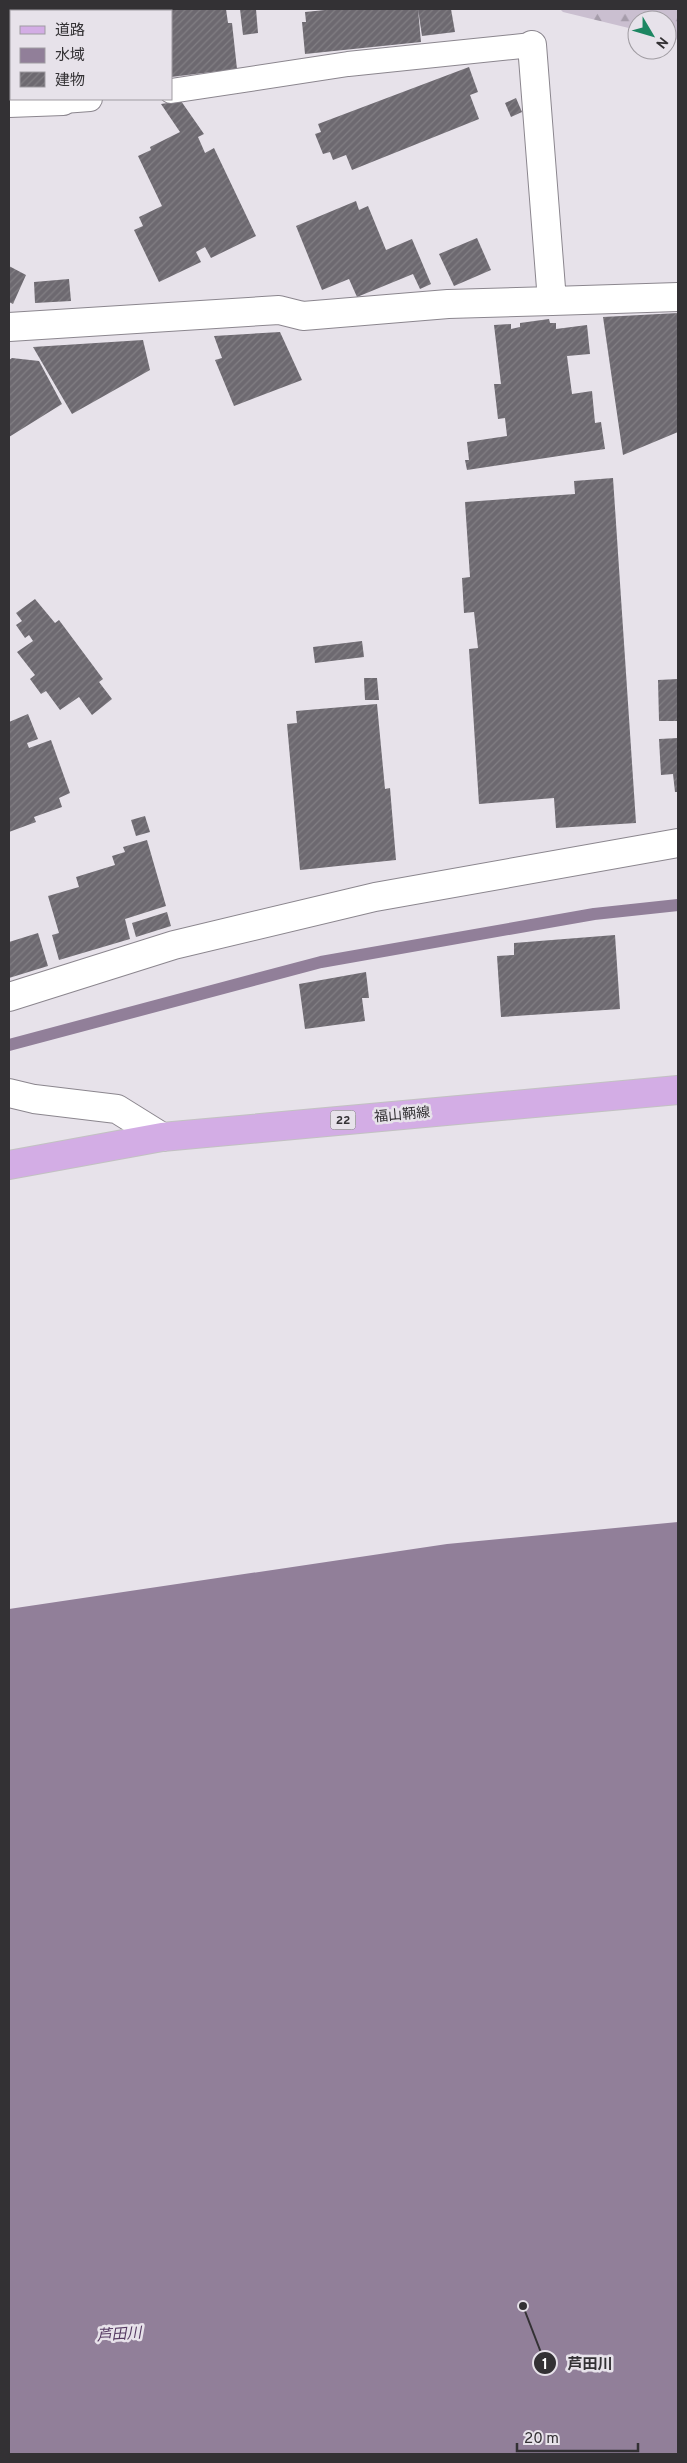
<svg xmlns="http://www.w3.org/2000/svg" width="687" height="2463" font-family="Overpass,'Noto Sans JP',sans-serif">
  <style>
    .forest { fill: url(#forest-firs) }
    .water { fill: #917f99 }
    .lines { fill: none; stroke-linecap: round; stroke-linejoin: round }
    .stream { stroke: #917f99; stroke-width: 12 }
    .building { fill: url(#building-hatch) }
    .lane-casing { stroke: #8b868e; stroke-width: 26 }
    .street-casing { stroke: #8b868e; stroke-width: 30 }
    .primary-casing { stroke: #c2c1c2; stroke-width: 30 }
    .lane { stroke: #fff; stroke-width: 24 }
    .street { stroke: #fff; stroke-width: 28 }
    .primary { stroke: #d3ade5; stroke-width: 28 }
    .labels { text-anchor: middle; stroke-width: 5; stroke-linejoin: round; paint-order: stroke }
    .shield { fill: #e7e2ea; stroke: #69666b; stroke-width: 1 }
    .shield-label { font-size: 12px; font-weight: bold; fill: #333134 }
    .street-label { font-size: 14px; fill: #333134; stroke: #e7e2ea }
    .water-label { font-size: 15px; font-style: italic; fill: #553a62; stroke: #e7e2ea }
    .leader { fill: none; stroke: #333134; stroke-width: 2 }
    .callout-dot { fill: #333134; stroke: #e7e2ea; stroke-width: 2 }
    .mark-label { font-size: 15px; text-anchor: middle; font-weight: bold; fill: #fff }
    .callout-label { font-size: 15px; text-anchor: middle; font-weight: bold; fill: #333134; stroke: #e7e2ea; stroke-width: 5; stroke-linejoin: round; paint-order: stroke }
  </style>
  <defs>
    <pattern id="forest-firs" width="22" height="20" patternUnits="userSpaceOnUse" patternTransform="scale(1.25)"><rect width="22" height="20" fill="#cabfd0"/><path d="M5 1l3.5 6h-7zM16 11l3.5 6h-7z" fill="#a59caa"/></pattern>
    <pattern id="building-hatch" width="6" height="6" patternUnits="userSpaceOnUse" patternTransform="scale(1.25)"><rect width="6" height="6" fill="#6d6970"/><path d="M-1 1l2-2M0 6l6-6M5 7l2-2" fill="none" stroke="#827f84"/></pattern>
  </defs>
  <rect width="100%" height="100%" fill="#e7e2ea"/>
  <path class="forest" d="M560 9H678V40L667 37V20H637V30L563 12Z"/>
  <path class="water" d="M678 1522V2454H9V1609L447 1544Z"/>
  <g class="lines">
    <path class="stream" d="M9 1045 321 962 594 914 678 905"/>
  </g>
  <path class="building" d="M48 9H125L121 11H44Z
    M165 9H226L228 23H232L237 69 171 77V11H165Z
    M240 9H256L258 33 243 35Z
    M335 9H418L421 42 305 54 302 22H306L305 12Z
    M418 9H451L455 32 422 36Z
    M469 67 478 92 470 95 479 119 352 170 346 155 333 160 330 152 323 154 315 134 321 132 318 124Z
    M516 98 522 112 511 117 505 103Z
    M181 101 204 134 198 137 205 153 214 148 256 236 211 258 205 247 196 252 201 262 159 282 134 230 143 226 139 217 162 206 138 156 151 150 150 147 180 132 161 104Z
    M356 201 359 210 368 206 386 250 412 239 431 284 420 289 413 274 357 297 349 279 322 290 296 226Z
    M477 238 491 270 454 286 439 254Z
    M9 266 26 275 13 304 9 302Z
    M69 279 71 301 35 303 34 282Z
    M678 313V432L623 455 603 317Z
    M549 319 550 323H556V329L587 325 590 354 567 356 572 394 592 391 595 423 601 422 605 449 467 470 465 460H469L467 442 507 436 505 418 498 419 494 384H501L494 325 511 324V329L520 327V323Z
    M280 332 302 380 234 406 215 360 222 358 214 336Z
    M143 340 150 370 72 414 33 347Z
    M12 358 39 361 62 404 9 437V360Z
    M613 478 636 823 556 828 554 798 479 804 469 649 478 648 474 612 464 613 462 578 470 577 465 502 575 494 574 481Z
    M35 599 55 623 59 620 103 679 99 682 112 699 92 715 79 697 60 710 46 691 41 694 30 679 35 675 17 652 33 641 29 635 25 638 16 625 22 621 16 613Z
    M362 641 364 657 315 663 313 647Z
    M364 678H377L379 700H365Z
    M678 679V721H659L658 680Z
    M377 704 385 789 390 788 396 860 300 870 287 724 297 723 296 711Z
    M28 714 38 739 27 743 29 748 51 740 70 793 59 798 62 807 34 817 36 822 9 832V722Z
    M678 738V792H675L673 774 661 775 659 739Z
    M145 816 150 832 136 836 131 820Z
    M147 840 166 906 125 919 130 939 59 960 52 935 59 933 48 896 79 887 76 877 115 865 112 856 125 852 123 847Z
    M167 912 171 926 136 937 132 923Z
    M38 933 48 966 9 978V942Z
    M615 935 620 1009 501 1017 497 956 514 955V943Z
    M366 972 369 998H362L365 1021 305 1029 299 984Z"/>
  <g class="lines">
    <g class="lane-casing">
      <path id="lane" d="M171 91 348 64 532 45
        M63 101 90 99"/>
    </g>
    <g class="street-casing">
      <path id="street" d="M532 45 552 301 678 297
        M9 103 63 101
        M9 327 279 310 303 316 448 304 552 301
        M9 997 174 945 375 897 678 843
        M9 1093 34 1099 117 1109 162 1137"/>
    </g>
    <g class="primary-casing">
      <path id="primary" d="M9 1165 162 1137 678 1090"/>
    </g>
    <use href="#lane" class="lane"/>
    <use href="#street" class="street"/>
    <use href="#primary" class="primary"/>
  </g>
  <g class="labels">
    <rect class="shield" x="330.5" y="1110.5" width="25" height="19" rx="4"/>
    <g class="shield-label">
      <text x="343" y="1124">22</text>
    </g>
    <g class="street-label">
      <text transform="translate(402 1114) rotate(-5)" y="5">福山鞆線</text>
    </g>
    <g class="water-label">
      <text transform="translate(119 2334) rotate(-4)" y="5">芦田川</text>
    </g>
  </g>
  <path class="leader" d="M523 2306L545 2363"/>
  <g class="callout-dot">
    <circle cx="523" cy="2306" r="5"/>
    <circle cx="545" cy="2363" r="12"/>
  </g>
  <g class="mark-label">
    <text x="545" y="2369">1</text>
  </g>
  <g class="callout-label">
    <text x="590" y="2369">芦田川</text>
  </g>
  <rect width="687" height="2463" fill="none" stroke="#333134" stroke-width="20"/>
  <rect x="10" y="10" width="162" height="90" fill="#e7e2ea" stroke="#9f9ba1"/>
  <rect x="20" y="26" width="25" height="8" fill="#d3ade5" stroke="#9f9ba1"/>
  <text x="55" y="35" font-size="15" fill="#333134">道路</text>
  <rect x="20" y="48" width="25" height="15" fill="#917f99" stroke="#9f9ba1"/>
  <text x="55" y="60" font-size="15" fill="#333134">水域</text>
  <rect x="20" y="72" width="25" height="15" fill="url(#building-hatch)" stroke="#9f9ba1"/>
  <text x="55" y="85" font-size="15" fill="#333134">建物</text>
  <g transform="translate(652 35) rotate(128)"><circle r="24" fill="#e7e2ea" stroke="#9f9ba1"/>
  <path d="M0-4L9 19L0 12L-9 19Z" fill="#1d8662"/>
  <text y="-8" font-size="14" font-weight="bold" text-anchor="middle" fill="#333134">N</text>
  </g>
  <path d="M517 2443v8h121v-8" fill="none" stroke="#333134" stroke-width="2.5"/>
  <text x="524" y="2443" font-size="15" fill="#333134" stroke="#e7e2ea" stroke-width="4" paint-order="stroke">20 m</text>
</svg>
